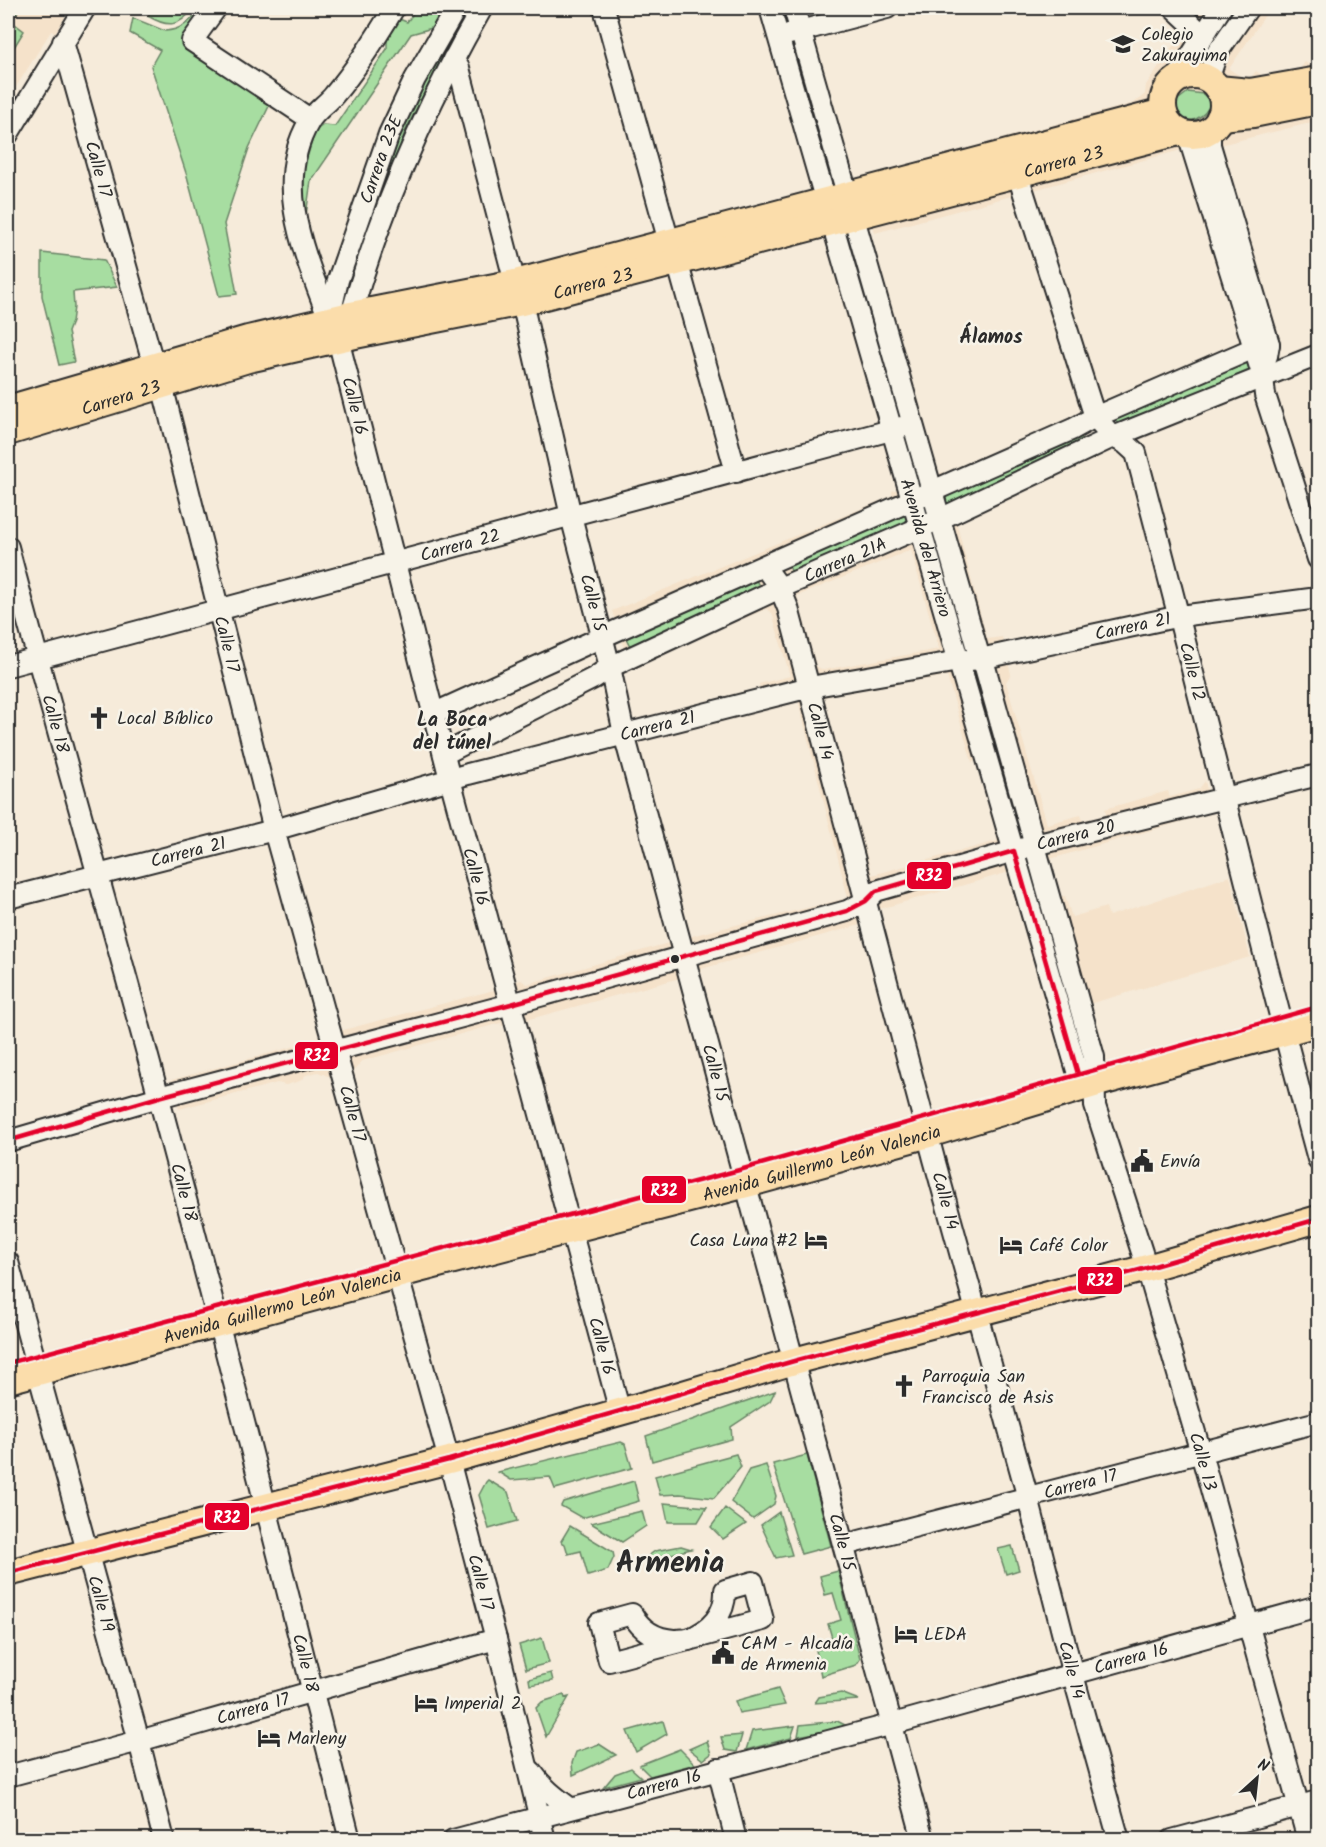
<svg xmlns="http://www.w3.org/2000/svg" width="1326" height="1847" font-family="Kalam,sans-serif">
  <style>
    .built { fill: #f5e2ca; fill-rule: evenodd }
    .green { fill: #a7dda1; stroke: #698466; stroke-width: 1.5 }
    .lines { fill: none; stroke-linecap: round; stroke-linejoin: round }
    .minor-casing { stroke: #2b2b2b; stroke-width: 24 }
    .major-casing { stroke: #2b2b2b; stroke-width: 30 }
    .minor { stroke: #f7f3e8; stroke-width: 20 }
    .major { stroke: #fbddab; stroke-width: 26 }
    .bus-1-casing { stroke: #f7f3e8; stroke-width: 9 }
    .bus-1 { stroke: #e4002b; stroke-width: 4.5 }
    .bus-dot { fill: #2b2b2b; stroke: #f7f3e8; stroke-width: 2 }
    .labels { text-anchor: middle; stroke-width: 5; stroke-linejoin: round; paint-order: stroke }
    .poi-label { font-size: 18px; fill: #2b2b2b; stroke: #f7f3e8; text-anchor: start }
    .street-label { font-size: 18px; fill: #2b2b2b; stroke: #f7f3e8 }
    .neighbourhood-label { font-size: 20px; font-weight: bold; fill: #2b2b2b; stroke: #f7f3e8 }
    .town-label { font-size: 30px; font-weight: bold; fill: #2b2b2b; stroke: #f7f3e8 }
    .line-badge { stroke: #f7f3e8; stroke-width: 2 }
    .badge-label { font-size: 16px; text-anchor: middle; font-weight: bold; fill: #fff }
  </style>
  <rect width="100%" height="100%" fill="#f6ebda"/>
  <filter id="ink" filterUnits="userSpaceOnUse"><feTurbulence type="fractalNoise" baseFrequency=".0167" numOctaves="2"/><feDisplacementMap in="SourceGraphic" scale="12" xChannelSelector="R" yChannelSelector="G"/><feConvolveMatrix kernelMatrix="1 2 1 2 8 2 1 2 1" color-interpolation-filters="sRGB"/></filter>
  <g filter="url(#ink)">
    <path class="built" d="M8 8H51L65 17 55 33 51 31 8 100Z
      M1199 8H1270L1229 69 1248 81 1256 71 1266 78 1270 73 1277 78 1281 72 1287 76 1292 69 1297 73 1305 62 1315 69 1318 65V121L1224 144 1181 150 875 233 857 178 1134 103 1145 94 1146 85Z
      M943 472 987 639 1002 637 1011 674 1006 682 1047 824 1081 815 1083 821 1106 815 1105 809 1168 791 1170 797 1199 789 1205 781 1212 813 1050 859 1061 896H1065L1072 917 1106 907 1109 916 1230 876 1250 957 1089 1004 1098 1038 1077 1044 1013 871 876 910 878 920 701 969 702 972 526 1020 502 1026 501 1023 362 1061 354 1071 328 1076 318 1072 306 1075 300 1081 286 1085 277 1083 179 1109 171 1080 318 1040 317 1037 494 990 493 987 521 980 527 984 699 934 848 898 798 700 764 708 759 684 790 676 772 613 766 609 630 667 612 611 892 496V491ZM911 550 939 649 823 670 816 666 797 596ZM947 676 972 762 980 760 1000 831 997 841 872 875 822 698 838 693Z"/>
    <path class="green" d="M8 8H20L11 21 24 31 8 57Z
      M153 8H194C179 27 168 28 148 16Z
      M417 8H444L432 28 411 34 311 181 306 215 300 197 303 171 315 131 323 125 335 126 387 49V37L399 19 407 22Z
      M466 8H472L426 89 405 132 353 279 348 277 401 130 422 87Z
      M1227 8H1240L1205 68 1190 66Z
      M198 12 201 14 181 42 271 102 249 148 224 224 237 294 219 296 187 176 151 66 160 50 130 33 133 18 165 31C180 30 189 23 198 12Z
      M1188 92 1203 94 1211 102C1206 117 1188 128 1175 115V102Z
      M847 234 897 411 894 412 843 235Z
      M42 253 104 260 117 287 73 292 74 307 72 322 68 332 74 362 59 365 42 296Z
      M1251 357 1256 367 1119 427 1114 416Z
      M1080 434 1085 445 945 507 940 496Z
      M905 512 910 523 793 575 788 564Z
      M936 538 966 644 963 645 933 539Z
      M756 580 761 590 631 648 626 638Z
      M977 673 1023 837 1020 838 974 674Z
      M1030 866 1081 1043 1077 1044 1027 867Z
      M775 1391 770 1401 731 1427 732 1439 652 1461 646 1436Z
      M621 1442 625 1444 632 1468 555 1489 550 1477 511 1480 498 1472Z
      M736 1454 741 1467 714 1498 680 1494 660 1495 655 1476Z
      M807 1455 831 1546 801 1554 773 1464Z
      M766 1465 776 1496 774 1504 753 1519 731 1502 749 1470Z
      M488 1480 508 1492 517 1521 489 1529 479 1495 486 1482Z
      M634 1481 639 1501 582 1518 561 1506 563 1502Z
      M664 1503 707 1507 698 1522H668Z
      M725 1508 746 1524 723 1539 711 1527Z
      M642 1511 646 1526 622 1542 591 1523Z
      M779 1512 792 1555 776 1558 761 1525Z
      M570 1526 613 1552 614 1557 608 1570 588 1576 581 1551 568 1554 565 1544 562 1543 561 1541Z
      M681 1546 691 1549 640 1562 655 1551Z
      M1012 1546 1019 1570 1006 1574 998 1549Z
      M838 1571 860 1659 856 1665 821 1676 816 1650 834 1645 828 1624 841 1620 833 1593 825 1595 820 1576Z
      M542 1638 549 1663 526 1669 519 1645Z
      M551 1673 553 1681 530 1685 529 1679Z
      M778 1689 785 1705 739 1713 735 1701Z
      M841 1693 859 1700 815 1703 819 1697Z
      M564 1695 565 1698 569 1697 546 1737 536 1708 542 1702Z
      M663 1721 667 1734 636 1752 627 1731Z
      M837 1721 849 1727 798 1736 800 1725Z
      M795 1726 791 1738 746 1750 752 1731Z
      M742 1735 737 1752 725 1750 721 1737Z
      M707 1741 711 1754 703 1760 689 1749Z
      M599 1744 616 1755 573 1775 572 1763 576 1752Z
      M680 1749 695 1764 650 1776 639 1765Z
      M631 1768 641 1777 604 1787 615 1774Z"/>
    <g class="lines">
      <g class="minor-casing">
        <g id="minor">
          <path d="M216 8 192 41 310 119"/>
          <path d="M604 8 669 242"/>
          <path id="s1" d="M770 8 1082 1088"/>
          <path id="s2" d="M794 8 980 659 985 667 1094 1057 1095 1106 1147 1268 1201 1453 1308 1840"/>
          <path d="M1174 8 1202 34"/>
          <path d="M789 34 887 8"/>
          <path id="s3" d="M63 42 154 366"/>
          <path d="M453 59 459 68 515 283"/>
          <path d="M1208 80 1217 53 1248 8"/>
          <path d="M1175 81 1221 8"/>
          <path d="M1210 129V145L1269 344 1267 356"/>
          <path d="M8 134 85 8"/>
          <path d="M1188 135 1263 377 1265 395 1318 559"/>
          <path id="s4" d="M1017 172 1095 417 1113 437 1125 443 1136 453C1199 688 1254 925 1318 1159"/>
          <path d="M677 261 736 472"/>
          <path id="s5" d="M522 302 571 516 610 667 624 734 923 1840"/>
          <path d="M351 315C382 207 426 105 482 8"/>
          <path d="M329 319C306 257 272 185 309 122 315 111 327 104 334 95 357 68 376 38 394 8"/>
          <path id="s6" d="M329 319 338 280 389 134 415 79 456 8"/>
          <path id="s7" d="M338 339 450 779 620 1412"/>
          <path id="s8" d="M162 385 274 830 449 1460 496 1639 545 1840"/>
          <path id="s9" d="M8 547C56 731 110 914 159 1098 225 1344 288 1592 350 1840"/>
          <path id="s10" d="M764 566 780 588 788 608 934 1159 1028 1498 1073 1675 1119 1840"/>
          <path id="s11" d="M8 666 902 427"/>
          <path d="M435 713 602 637 1073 429 1095 417 1254 348 1269 344"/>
          <path id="s12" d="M444 754 594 678 610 667 780 588 940 519 1113 437 1318 355"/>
          <path id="s13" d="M8 898 274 830 468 774 810 687 959 661 980 659 1180 616 1318 598"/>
          <path id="s14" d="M8 1141 159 1097 511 1004 847 911 866 901 876 891 1035 845 1318 775"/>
          <path id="s15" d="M8 1262 139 1741 164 1840"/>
          <path id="s16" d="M844 1545 1318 1422"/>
          <path d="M753 1582 763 1620 688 1640V1639C710 1631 726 1614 725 1590Z"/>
          <path d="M632 1614C641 1630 655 1639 674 1640 679 1640 684 1639 688 1640L609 1661 599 1623Z"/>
          <path d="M718 1769 736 1840"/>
          <path d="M531 1771C542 1787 555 1797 570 1808"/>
          <path id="s17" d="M8 1776 139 1741 496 1639"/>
          <path id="s18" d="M453 1840 893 1724 1318 1606"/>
          <path d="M1172 1840 1318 1801"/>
        </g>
      </g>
      <g class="major-casing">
        <g id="major">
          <circle cx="1193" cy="105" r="30"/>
          <path d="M1218 89 1250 92 1318 80"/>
          <path d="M1220 117 1253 114 1318 101"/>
          <path d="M8 409 248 339 351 315 515 283 1163 112"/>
          <path id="s19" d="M8 432 248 359 355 335 522 302 1179 132"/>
          <path id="s20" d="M8 1380 419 1269 747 1184 929 1134 1094 1084 1318 1023"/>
          <path d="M8 1573 449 1460 680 1395 794 1361 1147 1268 1318 1219"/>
        </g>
      </g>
      <use href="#minor" class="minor"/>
      <use href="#major" class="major"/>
      <g class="bus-1-casing">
        <path id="bus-1" d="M8 1141 159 1097 511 1004 847 911 866 901 876 891 1014 851 1078 1074
          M8 1363 743 1169 1318 1007
          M8 1573 449 1460 794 1361 1147 1268 1318 1219"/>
      </g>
      <use href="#bus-1" class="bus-1"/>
    </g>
  </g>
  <defs>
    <g id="school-bare" transform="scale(1.8)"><path d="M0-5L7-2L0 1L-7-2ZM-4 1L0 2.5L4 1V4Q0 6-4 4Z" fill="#2b2b2b" stroke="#f7f3e8" stroke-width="2.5" paint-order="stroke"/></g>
    <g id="church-bare" transform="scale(1.8)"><path d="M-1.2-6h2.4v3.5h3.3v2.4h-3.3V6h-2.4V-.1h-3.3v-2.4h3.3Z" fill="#2b2b2b" stroke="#f7f3e8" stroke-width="2.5" paint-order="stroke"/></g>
    <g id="civic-bare" transform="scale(1.8)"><path d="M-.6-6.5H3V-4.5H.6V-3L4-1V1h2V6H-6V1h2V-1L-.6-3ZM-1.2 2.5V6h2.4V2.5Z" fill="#2b2b2b" stroke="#f7f3e8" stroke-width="2.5" paint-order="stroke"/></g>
    <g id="hotel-bare" transform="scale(1.8)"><path d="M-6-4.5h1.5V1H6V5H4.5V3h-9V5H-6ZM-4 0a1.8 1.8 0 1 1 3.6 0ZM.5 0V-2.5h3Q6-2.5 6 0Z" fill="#2b2b2b" stroke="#f7f3e8" stroke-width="2.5" paint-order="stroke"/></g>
  </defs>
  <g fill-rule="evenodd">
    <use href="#school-bare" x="1123" y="44"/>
    <use href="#church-bare" x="99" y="718"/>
    <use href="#civic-bare" x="1142" y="1161"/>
    <use href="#hotel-bare" x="816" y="1240"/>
    <use href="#hotel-bare" x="1011" y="1245"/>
    <use href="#church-bare" x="904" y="1386"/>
    <use href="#hotel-bare" x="906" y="1634"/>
    <use href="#civic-bare" x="723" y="1653"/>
    <use href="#hotel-bare" x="426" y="1703"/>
    <use href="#hotel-bare" x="269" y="1738"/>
  </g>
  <circle class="bus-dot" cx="675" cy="959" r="5"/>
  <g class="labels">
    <g class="poi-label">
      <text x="1141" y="40">Colegio<tspan x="1141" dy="21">Zakurayima</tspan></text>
      <text x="117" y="724">Local Bíblico</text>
      <text x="1160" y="1167">Envía</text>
      <text x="798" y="1246" text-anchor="end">Casa Luna #2</text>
      <text x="1029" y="1251">Café Color</text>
      <text x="922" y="1382">Parroquia San<tspan x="922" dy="21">Francisco de Asis</tspan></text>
      <text x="924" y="1640">LEDA</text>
      <text x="741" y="1649">CAM - Alcadía<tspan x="741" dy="21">de Armenia</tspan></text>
      <text x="444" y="1709">Imperial 2</text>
      <text x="287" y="1744">Marleny</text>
    </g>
    <g class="street-label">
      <text dy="6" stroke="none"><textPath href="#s6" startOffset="168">Carrera 23E</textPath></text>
      <text dy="6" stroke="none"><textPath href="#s19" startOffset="1090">Carrera 23</textPath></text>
      <text dy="6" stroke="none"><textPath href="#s3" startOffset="132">Calle 17</textPath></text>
      <text dy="6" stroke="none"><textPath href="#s19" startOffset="604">Carrera 23</textPath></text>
      <text dy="6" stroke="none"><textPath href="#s19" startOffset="118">Carrera 23</textPath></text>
      <text dy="6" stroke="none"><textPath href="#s7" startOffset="69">Calle 16</textPath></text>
      <text dy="6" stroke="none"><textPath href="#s11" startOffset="468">Carrera 22</textPath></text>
      <text dy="6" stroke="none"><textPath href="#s1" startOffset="562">Avenida del Arriero</textPath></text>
      <text dy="6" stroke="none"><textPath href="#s12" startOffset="446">Carrera 21A</textPath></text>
      <text dy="6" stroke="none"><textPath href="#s5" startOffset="309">Calle 15</textPath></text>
      <text dy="6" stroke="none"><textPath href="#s13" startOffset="1158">Carrera 21</textPath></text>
      <text dy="6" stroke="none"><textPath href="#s8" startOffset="267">Calle 17</textPath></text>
      <text dy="6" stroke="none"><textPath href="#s4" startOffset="538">Calle 12</textPath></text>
      <text dy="6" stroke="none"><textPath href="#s9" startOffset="183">Calle 18</textPath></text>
      <text dy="6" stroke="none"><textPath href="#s13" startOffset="672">Carrera 21</textPath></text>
      <text dy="6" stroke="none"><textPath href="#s10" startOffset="176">Calle 14</textPath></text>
      <text dy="6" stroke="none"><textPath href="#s14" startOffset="1113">Carrera 20</textPath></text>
      <text dy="6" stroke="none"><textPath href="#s13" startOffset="186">Carrera 21</textPath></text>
      <text dy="6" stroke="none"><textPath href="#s7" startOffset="555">Calle 16</textPath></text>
      <text dy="6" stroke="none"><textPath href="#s5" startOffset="795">Calle 15</textPath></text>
      <text dy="6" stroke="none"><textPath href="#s8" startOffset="753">Calle 17</textPath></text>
      <text dy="6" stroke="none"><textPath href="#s20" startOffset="842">Avenida Guillermo León Valencia</textPath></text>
      <text dy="6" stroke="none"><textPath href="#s9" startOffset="669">Calle 18</textPath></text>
      <text dy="6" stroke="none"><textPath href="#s10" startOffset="662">Calle 14</textPath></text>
      <text dy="6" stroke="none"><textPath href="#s20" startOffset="284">Avenida Guillermo León Valencia</textPath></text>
      <text dy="6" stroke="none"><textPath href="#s7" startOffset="1041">Calle 16</textPath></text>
      <text dy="6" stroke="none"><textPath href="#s2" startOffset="1512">Calle 13</textPath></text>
      <text dy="6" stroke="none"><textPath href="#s16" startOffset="244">Carrera 17</textPath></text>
      <text dy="6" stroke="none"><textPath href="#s5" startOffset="1281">Calle 15</textPath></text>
      <text dy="6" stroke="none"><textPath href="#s8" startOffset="1239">Calle 17</textPath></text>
      <text dy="6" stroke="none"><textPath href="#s15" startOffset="354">Calle 19</textPath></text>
      <text dy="6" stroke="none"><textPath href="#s18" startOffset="702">Carrera 16</textPath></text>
      <text dy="6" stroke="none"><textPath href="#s9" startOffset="1155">Calle 18</textPath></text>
      <text dy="6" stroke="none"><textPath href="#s10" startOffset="1148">Calle 14</textPath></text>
      <text dy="6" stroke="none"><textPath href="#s17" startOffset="254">Carrera 17</textPath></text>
      <text dy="6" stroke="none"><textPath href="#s18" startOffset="218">Carrera 16</textPath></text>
    </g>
    <g class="neighbourhood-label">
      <text x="991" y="343">Álamos</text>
      <text x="452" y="726">La Boca<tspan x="452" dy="23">del túnel</tspan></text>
    </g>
    <g class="town-label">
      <text x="670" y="1572">Armenia</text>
    </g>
  </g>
  <g class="line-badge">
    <rect x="906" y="861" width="46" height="29" rx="6" fill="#e4002b"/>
    <rect x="294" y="1041" width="45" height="29" rx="6" fill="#e4002b"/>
    <rect x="641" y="1175" width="46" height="29" rx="6" fill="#e4002b"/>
    <rect x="1077" y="1266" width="46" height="29" rx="6" fill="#e4002b"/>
    <rect x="204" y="1502" width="46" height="29" rx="6" fill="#e4002b"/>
  </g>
  <g class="badge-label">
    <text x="929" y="881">R32</text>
    <text x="317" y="1061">R32</text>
    <text x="664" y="1196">R32</text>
    <text x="1100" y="1286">R32</text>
    <text x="227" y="1523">R32</text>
  </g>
  <rect width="1326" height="1847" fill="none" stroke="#f7f3e8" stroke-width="30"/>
  <rect x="15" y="15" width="1296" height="1817" fill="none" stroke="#2b2b2b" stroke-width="2" filter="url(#ink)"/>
  <g transform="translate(1257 1778) rotate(27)" stroke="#f7f3e8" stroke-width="4.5" paint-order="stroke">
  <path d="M0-4.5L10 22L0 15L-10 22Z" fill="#2b2b2b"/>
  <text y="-9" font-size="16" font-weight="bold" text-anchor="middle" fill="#2b2b2b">N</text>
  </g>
</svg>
